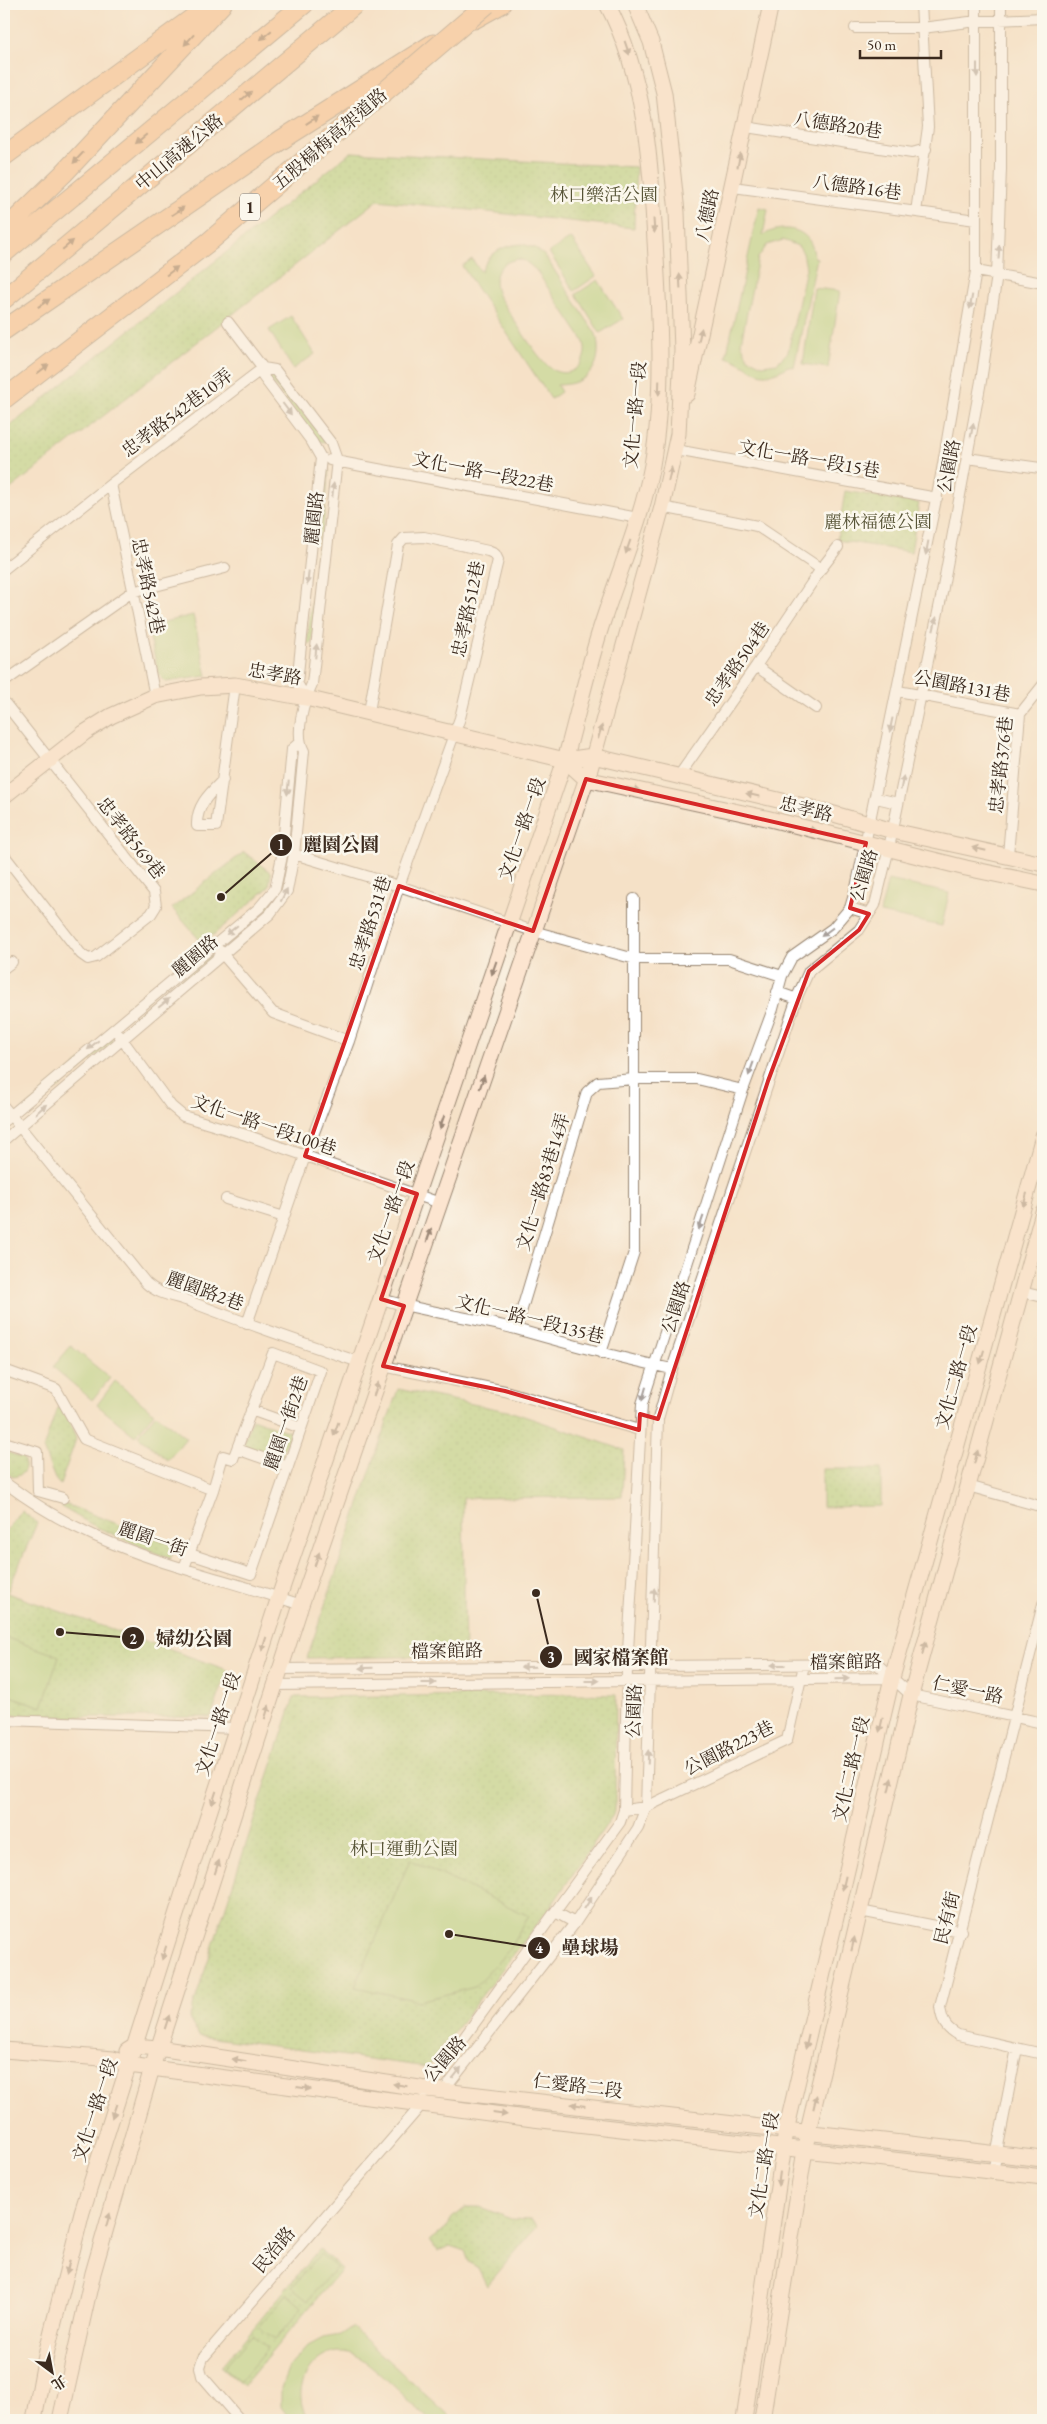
<svg xmlns="http://www.w3.org/2000/svg" width="1047" height="2424" font-family="'EB Garamond','Noto Serif TC',serif">
  <style>
    .green { fill: url(#green-dots); stroke: #737e4e }
    .pitch { fill: #abd37d; stroke: #737e4e; fill-rule: evenodd }
    .lines { fill: none; stroke-linecap: round; stroke-linejoin: round }
    .street-casing { stroke: #988672; stroke-width: 12 }
    .secondary-casing { stroke: #988672; stroke-width: 17 }
    .highway-casing { stroke: #988672; stroke-width: 21 }
    .street { stroke: #fff; stroke-width: 10 }
    .secondary { stroke: #fce5d0; stroke-width: 15 }
    .highway { stroke: #f8bd89; stroke-width: 19 }
    .highway-bridge-casing { stroke: #988672; stroke-width: 21; stroke-linecap: butt }
    .highway-bridge { stroke: #f8bd89; stroke-width: 19 }
    .oneway { fill: #906c4e }
    .oneway2 { fill: #9c8877 }
    .oneway3 { fill: #a79f9a }
    .marked { fill: none; stroke: #d62828; stroke-width: 4; stroke-linejoin: round }
    .labels { text-anchor: middle; stroke-width: 5; stroke-linejoin: round; paint-order: stroke }
    .shield { fill: #fbf7ec; stroke: #75685c; stroke-width: 1 }
    .shield-label { font-size: 16px; font-weight: bold; fill: #3b2a1e }
    .street-label { font-size: 18px; fill: #3b2a1e; stroke: #fbf7ec }
    .park-label { font-size: 18px; fill: #575436; stroke: #fbf7ec }
    .leader { fill: none; stroke: #3b2a1e; stroke-width: 2 }
    .callout-dot { fill: #3b2a1e; stroke: #fbf7ec; stroke-width: 2 }
    .mark-label { font-size: 15px; text-anchor: middle; font-weight: bold; fill: #fff }
    .callout-label { font-size: 19px; text-anchor: middle; font-weight: bold; fill: #3b2a1e; stroke: #fbf7ec; stroke-width: 5; stroke-linejoin: round; paint-order: stroke }
  </style>
  <defs>
    <pattern id="green-dots" width="8" height="8" patternUnits="userSpaceOnUse" patternTransform="scale(1.25)"><rect width="8" height="8" fill="#abd37d"/><path d="M2 2h.1M6 6h.1" fill="none" stroke="#94b56c" stroke-width="1.8" stroke-linecap="round"/></pattern>
  </defs>
  <rect width="100%" height="100%" fill="#fbf7ec"/>
  <filter id="ink" filterUnits="userSpaceOnUse"><feTurbulence type="fractalNoise" baseFrequency=".02" numOctaves="2"/><feDisplacementMap in="SourceGraphic" scale="10" xChannelSelector="R" yChannelSelector="G"/><feConvolveMatrix kernelMatrix="1 2 1 2 8 2 1 2 1" color-interpolation-filters="sRGB"/></filter>
  <filter id="wash" filterUnits="userSpaceOnUse"><feTurbulence type="fractalNoise" baseFrequency=".0096" numOctaves="4" result="noise"/><feDisplacementMap in="SourceGraphic" scale="20" xChannelSelector="R" yChannelSelector="G"/><feGaussianBlur stdDeviation="1.12" result="paint"/><feColorMatrix in="noise" values="0 0 0 0 0 0 0 0 0 0 0 0 0 0 0 0 0 1.4 0 .05"/><feComposite in="paint" operator="in"/></filter>
  <g filter="url(#wash)">
    <rect width="100%" height="100%" fill="#f5e1c7"/>
    <path class="green" d="M351 152 636 167 634 228 378 200 4 494V431Z
      M270 373 275 376 325 440 324 442 319 441 269 379Z
      M329 469 312 643 309 645 307 642 326 472Z
      M845 491 919 503 911 552 837 540Z
      M299 750 290 843 288 845 285 842Z
      M244 852 271 873 269 887 203 944 172 908Z
      M287 862 289 865 283 891 276 903 225 946 222 943 269 902 284 864Z
      M211 955 210 959 132 1026 129 1024V1021L207 956Z
      M108 1038 113 1039 112 1042 23 1119 20 1118 19 1114Z
      M398 1389 512 1412 624 1450 622 1497 463 1498 465 1656 307 1658Z
      M61 1407 66 1411 76 1439 60 1485 55 1479 43 1449 57 1408Z
      M252 1419 290 1432 281 1459 243 1446Z
      M4 1451 23 1458C27 1468 25 1475 13 1477L4 1471Z
      M822 1469H881V1506L822 1507Z
      M62 1503 176 1546 170 1559 96 1527 61 1507Z
      M22 1511 37 1523 7 1593 228 1670 211 1717H35L4 1714V1534Z
      M580 1694 616 1695 615 1812 554 1902 427 2067 199 2036 189 2019 294 1697Z
      M465 2207H480L511 2219 530 2220 537 2226 487 2286 478 2268 469 2262 465 2251 450 2246 438 2251 430 2240 446 2228 452 2218Z
      M319 2249 342 2269 243 2386 221 2367Z"/>
    <path class="pitch" d="M759 207 768 209 763 235C784 223 813 228 814 257L817 258 794 367 788 366C758 386 752 364 726 357ZM783 240 798 246 803 253 806 268 788 352 777 363 762 365 748 358 741 343 758 258 767 245Z
      M571 238 596 276 574 291 549 252Z
      M523 244 535 248 545 256 596 334C604 365 589 385 557 385L561 392 551 399 462 266 472 259 481 272C489 253 502 245 523 244ZM518 259 525 261 536 270 583 340C591 358 575 379 555 371 541 366 509 311 499 297 490 279 497 262 518 259Z
      M598 280 623 319 600 333 576 294Z
      M814 288 840 291 828 368 803 364Z
      M291 316 315 354 293 369 269 330Z
      M193 615 207 676 166 682 159 675 147 626Z
      M888 880 949 893 942 926 880 913Z
      M71 1346 110 1378 92 1400 53 1367Z
      M115 1381 154 1413 135 1436 97 1405Z
      M156 1414 186 1438 168 1460 138 1436Z
      M4 1637 59 1656 42 1707 4 1694Z
      M410 1860 529 1916 507 1952 475 1987 419 2001 355 1987Z
      M320 2254 336 2267 308 2300 292 2287Z
      M287 2294 302 2307 275 2340 259 2327Z
      M352 2327 453 2420H430C412 2405 374 2364 355 2355 318 2339 284 2390 310 2420H291L281 2407V2388L289 2367 308 2346 323 2338 340 2335Z
      M252 2335 268 2348 240 2381 224 2368Z"/>
  </g>
  <g filter="url(#ink)">
    <g class="lines">
      <g class="street-casing">
        <path id="street" d="M855 28H922L977 21 1043 18
          M746 127 912 153 926 149
          M733 187 976 220
          M916 212 928 127 921 4
          M976 271 1043 283
          M228 322 263 368 264 378 312 442 321 458 297 683 306 698
          M676 450 937 498
          M967 458 1040 468 1043 466
          M330 460 638 518
          M111 484 155 696
          M662 507 757 526 821 569
          M4 569 111 484 263 368
          M756 666 816 708
          M4 682 132 592 225 568
          M898 691 1020 714
          M4 702 154 892 156 906 151 914 96 957 88 959 81 954 4 855
          M678 777 756 666 821 569 838 547
          M223 780C209 794 196 806 197 826H216L235 685
          M876 798 898 803
          M294 854 399 886 533 931 635 959H729L782 976
          M1008 855 1020 714 1043 685
          M850 908 869 914
          M219 950 273 1013 349 1041
          M4 968 12 962
          M777 992 797 999
          M119 1035 171 1106 183 1116 246 1135 440 1203
          M4 1107 146 1283C159 1295 175 1296 191 1302 247 1324 303 1343 359 1362
          M4 1121 259 908 275 889 282 856 292 749 299 743
          M4 1140 270 914 287 891 294 854 304 751C294 734 304 701 312 684L337 460 331 443 275 370 263 368
          M226 1199 284 1217
          M1022 1292 1043 1297
          M381 1299C425 1312 471 1317 516 1329 568 1344 620 1358 672 1369
          M247 1324 305 1156 349 1041 399 886 460 718 498 560 495 554 488 551 424 537 404 538 398 545 369 712
          M516 1329 587 1092 598 1082 634 1079H697L743 1090
          M601 1353 634 1252V899
          M383 1366 505 1391 639 1430
          M4 1370 56 1389 84 1439 213 1490
          M251 1410 301 1428
          M4 1442 37 1452 38 1491 63 1498
          M237 1449 288 1467
          M4 1482C32 1503 63 1522 95 1536 161 1566 233 1581 301 1605
          M968 1486 1043 1507
          M184 1568 213 1490 223 1456 233 1459 273 1353 321 1371 251 1574 190 1554
          M1043 1604 940 2007C942 2021 945 2028 958 2035L1043 2054
          M280 1669 877 1664 911 1695 1043 1723
          M276 1685 892 1678
          M4 1720 237 1728
          M624 1810 646 1807 787 1740 804 1665
          M860 1911 961 1931
          M557 1913 575 1923
          M441 2092 445 2089 575 1923 638 1828 646 1807 658 1419 672 1369 798 995 809 971 859 930 875 905 889 848 941 598 981 381 997 275 1001 169V4
          M424 2093 620 1822 624 1810 627 1669 642 1404 743 1090 773 1009 782 976 792 957 833 928 850 908 856 888 941 475 976 271V4
          M993 2172 1017 2048
          M240 2420 202 2376 200 2367 203 2358 424 2102"/>
      </g>
      <g class="secondary-casing">
        <path id="secondary" d="M687 394 771 4
          M565 760 586 779 766 818 966 868 1043 884
          M4 796 84 733 111 716 155 696 201 687 235 685 306 698 565 760 593 756 820 810 893 831 1043 864
          M4 2050 113 2059 129 2065 533 2119 1043 2177
          M127 2051 135 2046 158 2048 426 2089 1043 2159
          M34 2420 47 2350 82 2212 182 1896 279 1597 565 760C578 714 588 666 603 621 620 569 642 518 652 465 664 397 660 326 656 258 651 173 648 81 607 4
          M60 2420 93 2273 152 2068 301 1605 590 769 662 507 678 434 682 350 677 212 664 93 651 42 635 4
          M744 2420 786 2131 892 1678 1043 1136
          M762 2420 808 2131 911 1695 1043 1212"/>
      </g>
      <g class="highway-casing">
        <path id="highway" d="M474 19 501 4
          M4 156 208 7
          M4 231 63 174 222 4
          M4 253 304 4
          M4 299 355 4
          M4 330 281 140 433 44"/>
      </g>
      <use href="#street" class="street"/>
      <use href="#secondary" class="secondary"/>
      <use href="#highway" class="highway"/>
      <g class="highway-bridge-casing">
        <path id="highway-bridge" d="M4 399 210 241 487 4"/>
      </g>
      <use href="#highway-bridge" class="highway-bridge"/>
    </g>
    <defs><path id="oneway-solid" d="M-6-.8H1V-3.2L6.5 0L1 3.2V.8H-6Z" transform="scale(1.25)"/></defs>
    <g class="oneway">
      <use href="#oneway-solid" transform="translate(266 35) rotate(140)"/>
      <use href="#oneway-solid" transform="translate(189 40) rotate(132)"/>
      <use href="#oneway-solid" transform="translate(246 96) rotate(-40)"/>
      <use href="#oneway-solid" transform="translate(312 120) rotate(-33)"/>
      <use href="#oneway-solid" transform="translate(141 139) rotate(140)"/>
      <use href="#oneway-solid" transform="translate(78 158) rotate(133)"/>
      <use href="#oneway-solid" transform="translate(178 211) rotate(-34)"/>
      <use href="#oneway-solid" transform="translate(68 245) rotate(-40)"/>
      <use href="#oneway-solid" transform="translate(172 271) rotate(-37)"/>
      <use href="#oneway-solid" transform="translate(44 303) rotate(-34)"/>
      <use href="#oneway-solid" transform="translate(43 369) rotate(-37)"/>
    </g>
    <g class="oneway2">
      <use href="#oneway-solid" transform="translate(627 48) rotate(71)"/>
      <use href="#oneway-solid" transform="translate(739 160) rotate(-78)"/>
      <use href="#oneway-solid" transform="translate(654 226) rotate(86)"/>
      <use href="#oneway-solid" transform="translate(680 281) rotate(-93)"/>
      <use href="#oneway-solid" transform="translate(700 335) rotate(-77)"/>
      <use href="#oneway-solid" transform="translate(659 388) rotate(92)"/>
      <use href="#oneway-solid" transform="translate(670 474) rotate(-77)"/>
      <use href="#oneway-solid" transform="translate(628 547) rotate(109)"/>
      <use href="#oneway-solid" transform="translate(600 732) rotate(-74)"/>
      <use href="#oneway-solid" transform="translate(633 789) rotate(12)"/>
      <use href="#oneway-solid" transform="translate(753 795) rotate(-167)"/>
      <use href="#oneway-solid" transform="translate(809 829) rotate(14)"/>
      <use href="#oneway-solid" transform="translate(979 849) rotate(-167)"/>
      <use href="#oneway-solid" transform="translate(494 968) rotate(109)"/>
      <use href="#oneway-solid" transform="translate(482 1082) rotate(-71)"/>
      <use href="#oneway-solid" transform="translate(442 1122) rotate(109)"/>
      <use href="#oneway-solid" transform="translate(1025 1200) rotate(106)"/>
      <use href="#oneway-solid" transform="translate(429 1235) rotate(-71)"/>
      <use href="#oneway-solid" transform="translate(389 1276) rotate(109)"/>
      <use href="#oneway-solid" transform="translate(982 1357) rotate(106)"/>
      <use href="#oneway-solid" transform="translate(376 1389) rotate(-71)"/>
      <use href="#oneway-solid" transform="translate(336 1429) rotate(109)"/>
      <use href="#oneway-solid" transform="translate(976 1457) rotate(-75)"/>
      <use href="#oneway-solid" transform="translate(317 1559) rotate(-71)"/>
      <use href="#oneway-solid" transform="translate(264 1644) rotate(108)"/>
      <use href="#oneway-solid" transform="translate(924 1648) rotate(-75)"/>
      <use href="#oneway-solid" transform="translate(267 1712) rotate(-72)"/>
      <use href="#oneway-solid" transform="translate(881 1725) rotate(103)"/>
      <use href="#oneway-solid" transform="translate(890 1785) rotate(-77)"/>
      <use href="#oneway-solid" transform="translate(214 1798) rotate(108)"/>
      <use href="#oneway-solid" transform="translate(217 1867) rotate(-72)"/>
      <use href="#oneway-solid" transform="translate(844 1883) rotate(103)"/>
      <use href="#oneway-solid" transform="translate(853 1944) rotate(-77)"/>
      <use href="#oneway-solid" transform="translate(164 1953) rotate(107)"/>
      <use href="#oneway-solid" transform="translate(167 2022) rotate(-72)"/>
      <use href="#oneway-solid" transform="translate(807 2042) rotate(103)"/>
      <use href="#oneway-solid" transform="translate(239 2060) rotate(-171)"/>
      <use href="#oneway-solid" transform="translate(400 2085) rotate(-171)"/>
      <use href="#oneway-solid" transform="translate(304 2088) rotate(8)"/>
      <use href="#oneway-solid" transform="translate(815 2102) rotate(-77)"/>
      <use href="#oneway-solid" transform="translate(578 2105) rotate(-173)"/>
      <use href="#oneway-solid" transform="translate(114 2111) rotate(109)"/>
      <use href="#oneway-solid" transform="translate(500 2114) rotate(7)"/>
      <use href="#oneway-solid" transform="translate(779 2179) rotate(98)"/>
      <use href="#oneway-solid" transform="translate(108 2220) rotate(-74)"/>
      <use href="#oneway-solid" transform="translate(68 2267) rotate(104)"/>
    </g>
    <g class="oneway3">
      <use href="#oneway-solid" transform="translate(977 70) rotate(90)"/>
      <use href="#oneway-solid" transform="translate(999 252) rotate(-86)"/>
      <use href="#oneway-solid" transform="translate(971 302) rotate(100)"/>
      <use href="#oneway-solid" transform="translate(287 409) rotate(53)"/>
      <use href="#oneway-solid" transform="translate(972 430) rotate(-80)"/>
      <use href="#oneway-solid" transform="translate(333 490) rotate(-84)"/>
      <use href="#oneway-solid" transform="translate(927 548) rotate(101)"/>
      <use href="#oneway-solid" transform="translate(308 578) rotate(96)"/>
      <use href="#oneway-solid" transform="translate(935 624) rotate(-77)"/>
      <use href="#oneway-solid" transform="translate(316 651) rotate(-84)"/>
      <use href="#oneway-solid" transform="translate(891 725) rotate(102)"/>
      <use href="#oneway-solid" transform="translate(902 783) rotate(-79)"/>
      <use href="#oneway-solid" transform="translate(288 788) rotate(96)"/>
      <use href="#oneway-solid" transform="translate(284 895) rotate(-63)"/>
      <use href="#oneway-solid" transform="translate(232 930) rotate(141)"/>
      <use href="#oneway-solid" transform="translate(827 932) rotate(143)"/>
      <use href="#oneway-solid" transform="translate(164 1003) rotate(-40)"/>
      <use href="#oneway-solid" transform="translate(93 1045) rotate(140)"/>
      <use href="#oneway-solid" transform="translate(751 1069) rotate(110)"/>
      <use href="#oneway-solid" transform="translate(41 1109) rotate(-41)"/>
      <use href="#oneway-solid" transform="translate(701 1223) rotate(109)"/>
      <use href="#oneway-solid" transform="translate(644 1394) rotate(106)"/>
      <use href="#oneway-solid" transform="translate(654 1595) rotate(-88)"/>
      <use href="#oneway-solid" transform="translate(778 1665) rotate(180)"/>
      <use href="#oneway-solid" transform="translate(528 1667) rotate(179)"/>
      <use href="#oneway-solid" transform="translate(366 1668) rotate(179)"/>
      <use href="#oneway-solid" transform="translate(842 1679) rotate(-1)"/>
      <use href="#oneway-solid" transform="translate(592 1681)"/>
      <use href="#oneway-solid" transform="translate(429 1683)"/>
      <use href="#oneway-solid" transform="translate(648 1757) rotate(-88)"/>
      <use href="#oneway-solid" transform="translate(588 1903) rotate(-58)"/>
      <use href="#oneway-solid" transform="translate(457 2073) rotate(-52)"/>
    </g>
  </g>
  <path d="M0 0H1047V2424H0ZM586 779 866 843 850 908 869 914 859 930 809 971 768 1081 658 1419 640 1414 639 1430 505 1391 383 1366 404 1306 381 1299 417 1194 305 1156 399 886 533 931Z" fill="#f5e1c7" fill-opacity=".55" fill-rule="evenodd"/>
  <path class="marked" d="M586 779 866 843 850 908 869 914 859 930 809 971 768 1081 658 1419 640 1414 639 1430 505 1391 383 1366 404 1306 381 1299 417 1194 305 1156 399 886 533 931Z"/>
  <g class="labels">
    <rect class="shield" x="240" y="193.5" width="20" height="27" rx="4"/>
    <g class="shield-label">
      <text x="250" y="213">1</text>
    </g>
    <g class="street-label">
      <text transform="translate(838 125) rotate(9)" y="6">八德路20巷</text>
      <text transform="translate(330 139) rotate(-41)" y="6">五股楊梅高架道路</text>
      <text transform="translate(179 152) rotate(-40)" y="6">中山高速公路</text>
      <text transform="translate(857 187) rotate(8)" y="6">八德路16巷</text>
      <text transform="translate(707 215) rotate(-78)" y="6">八德路</text>
      <text transform="translate(177 413) rotate(-37)" y="6">忠孝路542巷10弄</text>
      <text transform="translate(635 415) rotate(-85)" y="6">文化一路一段</text>
      <text transform="translate(809 459) rotate(10)" y="6">文化一路一段15巷</text>
      <text transform="translate(949 466) rotate(-79)" y="6">公園路</text>
      <text transform="translate(483 472) rotate(11)" y="6">文化一路一段22巷</text>
      <text transform="translate(314 518) rotate(-84)" y="6">麗園路</text>
      <text transform="translate(148 586) rotate(78)" y="6">忠孝路542巷</text>
      <text transform="translate(468 609) rotate(-78)" y="6">忠孝路512巷</text>
      <text transform="translate(737 664) rotate(-55)" y="6">忠孝路504巷</text>
      <text transform="translate(275 674) rotate(10)" y="6">忠孝路</text>
      <text transform="translate(962 686) rotate(11)" y="6">公園路131巷</text>
      <text transform="translate(1001 765) rotate(-84)" y="6">忠孝路376巷</text>
      <text transform="translate(806 809) rotate(14)" y="6">忠孝路</text>
      <text transform="translate(522 829) rotate(-71)" y="6">文化一路一段</text>
      <text transform="translate(131 838) rotate(52)" y="6">忠孝路569巷</text>
      <text transform="translate(864 875) rotate(-73)" y="6">公園路</text>
      <text transform="translate(370 923) rotate(-72)" y="6">忠孝路531巷</text>
      <text transform="translate(195 956) rotate(-40)" y="6">麗園路</text>
      <text transform="translate(264 1125) rotate(19)" y="6">文化一路一段100巷</text>
      <text transform="translate(543 1182) rotate(-73)" y="6">文化一路83巷14弄</text>
      <text transform="translate(391 1212) rotate(-71)" y="6">文化一路一段</text>
      <text transform="translate(205 1291) rotate(20)" y="6">麗園路2巷</text>
      <text transform="translate(676 1307) rotate(-72)" y="6">公園路</text>
      <text transform="translate(530 1319) rotate(14)" y="6">文化一路一段135巷</text>
      <text transform="translate(956 1377) rotate(-74)" y="6">文化二路一段</text>
      <text transform="translate(286 1423) rotate(-71)" y="6">麗園一街2巷</text>
      <text transform="translate(153 1539) rotate(19)" y="6">麗園一街</text>
      <text transform="translate(447 1651) rotate(-1)" y="6">檔案館路</text>
      <text transform="translate(846 1662) rotate(-1)" y="6">檔案館路</text>
      <text transform="translate(968 1690) rotate(12)" y="6">仁愛一路</text>
      <text transform="translate(634 1711) rotate(-88)" y="6">公園路</text>
      <text transform="translate(218 1724) rotate(-72)" y="6">文化一路一段</text>
      <text transform="translate(729 1748) rotate(-27)" y="6">公園路223巷</text>
      <text transform="translate(851 1769) rotate(-77)" y="6">文化二路一段</text>
      <text transform="translate(947 1918) rotate(-76)" y="6">民有街</text>
      <text transform="translate(445 2059) rotate(-49)" y="6">公園路</text>
      <text transform="translate(578 2086) rotate(7)" y="6">仁愛路二段</text>
      <text transform="translate(95 2110) rotate(-72)" y="6">文化一路一段</text>
      <text transform="translate(764 2165) rotate(-81)" y="6">文化二路一段</text>
      <text transform="translate(274 2250) rotate(-50)" y="6">民治路</text>
    </g>
    <g class="park-label">
      <text x="604" y="201">林口樂活公園</text>
      <text x="878" y="528">麗林福德公園</text>
      <text x="404" y="1855">林口運動公園</text>
    </g>
  </g>
  <path class="leader" d="M221 897L281 845M60 1632L133 1638M536 1593L551 1657M449 1934L539 1948"/>
  <g class="callout-dot">
    <circle cx="221" cy="897" r="5"/>
    <circle cx="60" cy="1632" r="5"/>
    <circle cx="536" cy="1593" r="5"/>
    <circle cx="449" cy="1934" r="5"/>
    <circle cx="281" cy="845" r="12"/>
    <circle cx="133" cy="1638" r="12"/>
    <circle cx="551" cy="1657" r="12"/>
    <circle cx="539" cy="1948" r="12"/>
  </g>
  <g class="mark-label">
    <text x="281" y="850">1</text>
    <text x="133" y="1644">2</text>
    <text x="551" y="1663">3</text>
    <text x="539" y="1953">4</text>
  </g>
  <g class="callout-label">
    <text x="341" y="851">麗園公園</text>
    <text x="194" y="1645">婦幼公園</text>
    <text x="621" y="1664">國家檔案館</text>
    <text x="590" y="1954">壘球場</text>
  </g>
  <rect width="1047" height="2424" fill="none" stroke="#fbf7ec" stroke-width="20"/>
  <g transform="translate(52 2372) rotate(148)" stroke="#fbf7ec" stroke-width="4" paint-order="stroke">
  <path d="M0-4L9 19L0 12L-9 19Z" fill="#3b2a1e"/>
  <text y="-8" font-size="14" font-weight="bold" text-anchor="middle" fill="#3b2a1e">北</text>
  </g>
  <path d="M860 50v8h81v-8" fill="none" stroke="#3b2a1e" stroke-width="2.5"/>
  <text x="867" y="50" font-size="15" fill="#3b2a1e" stroke="#fbf7ec" stroke-width="4" paint-order="stroke">50 m</text>
</svg>
